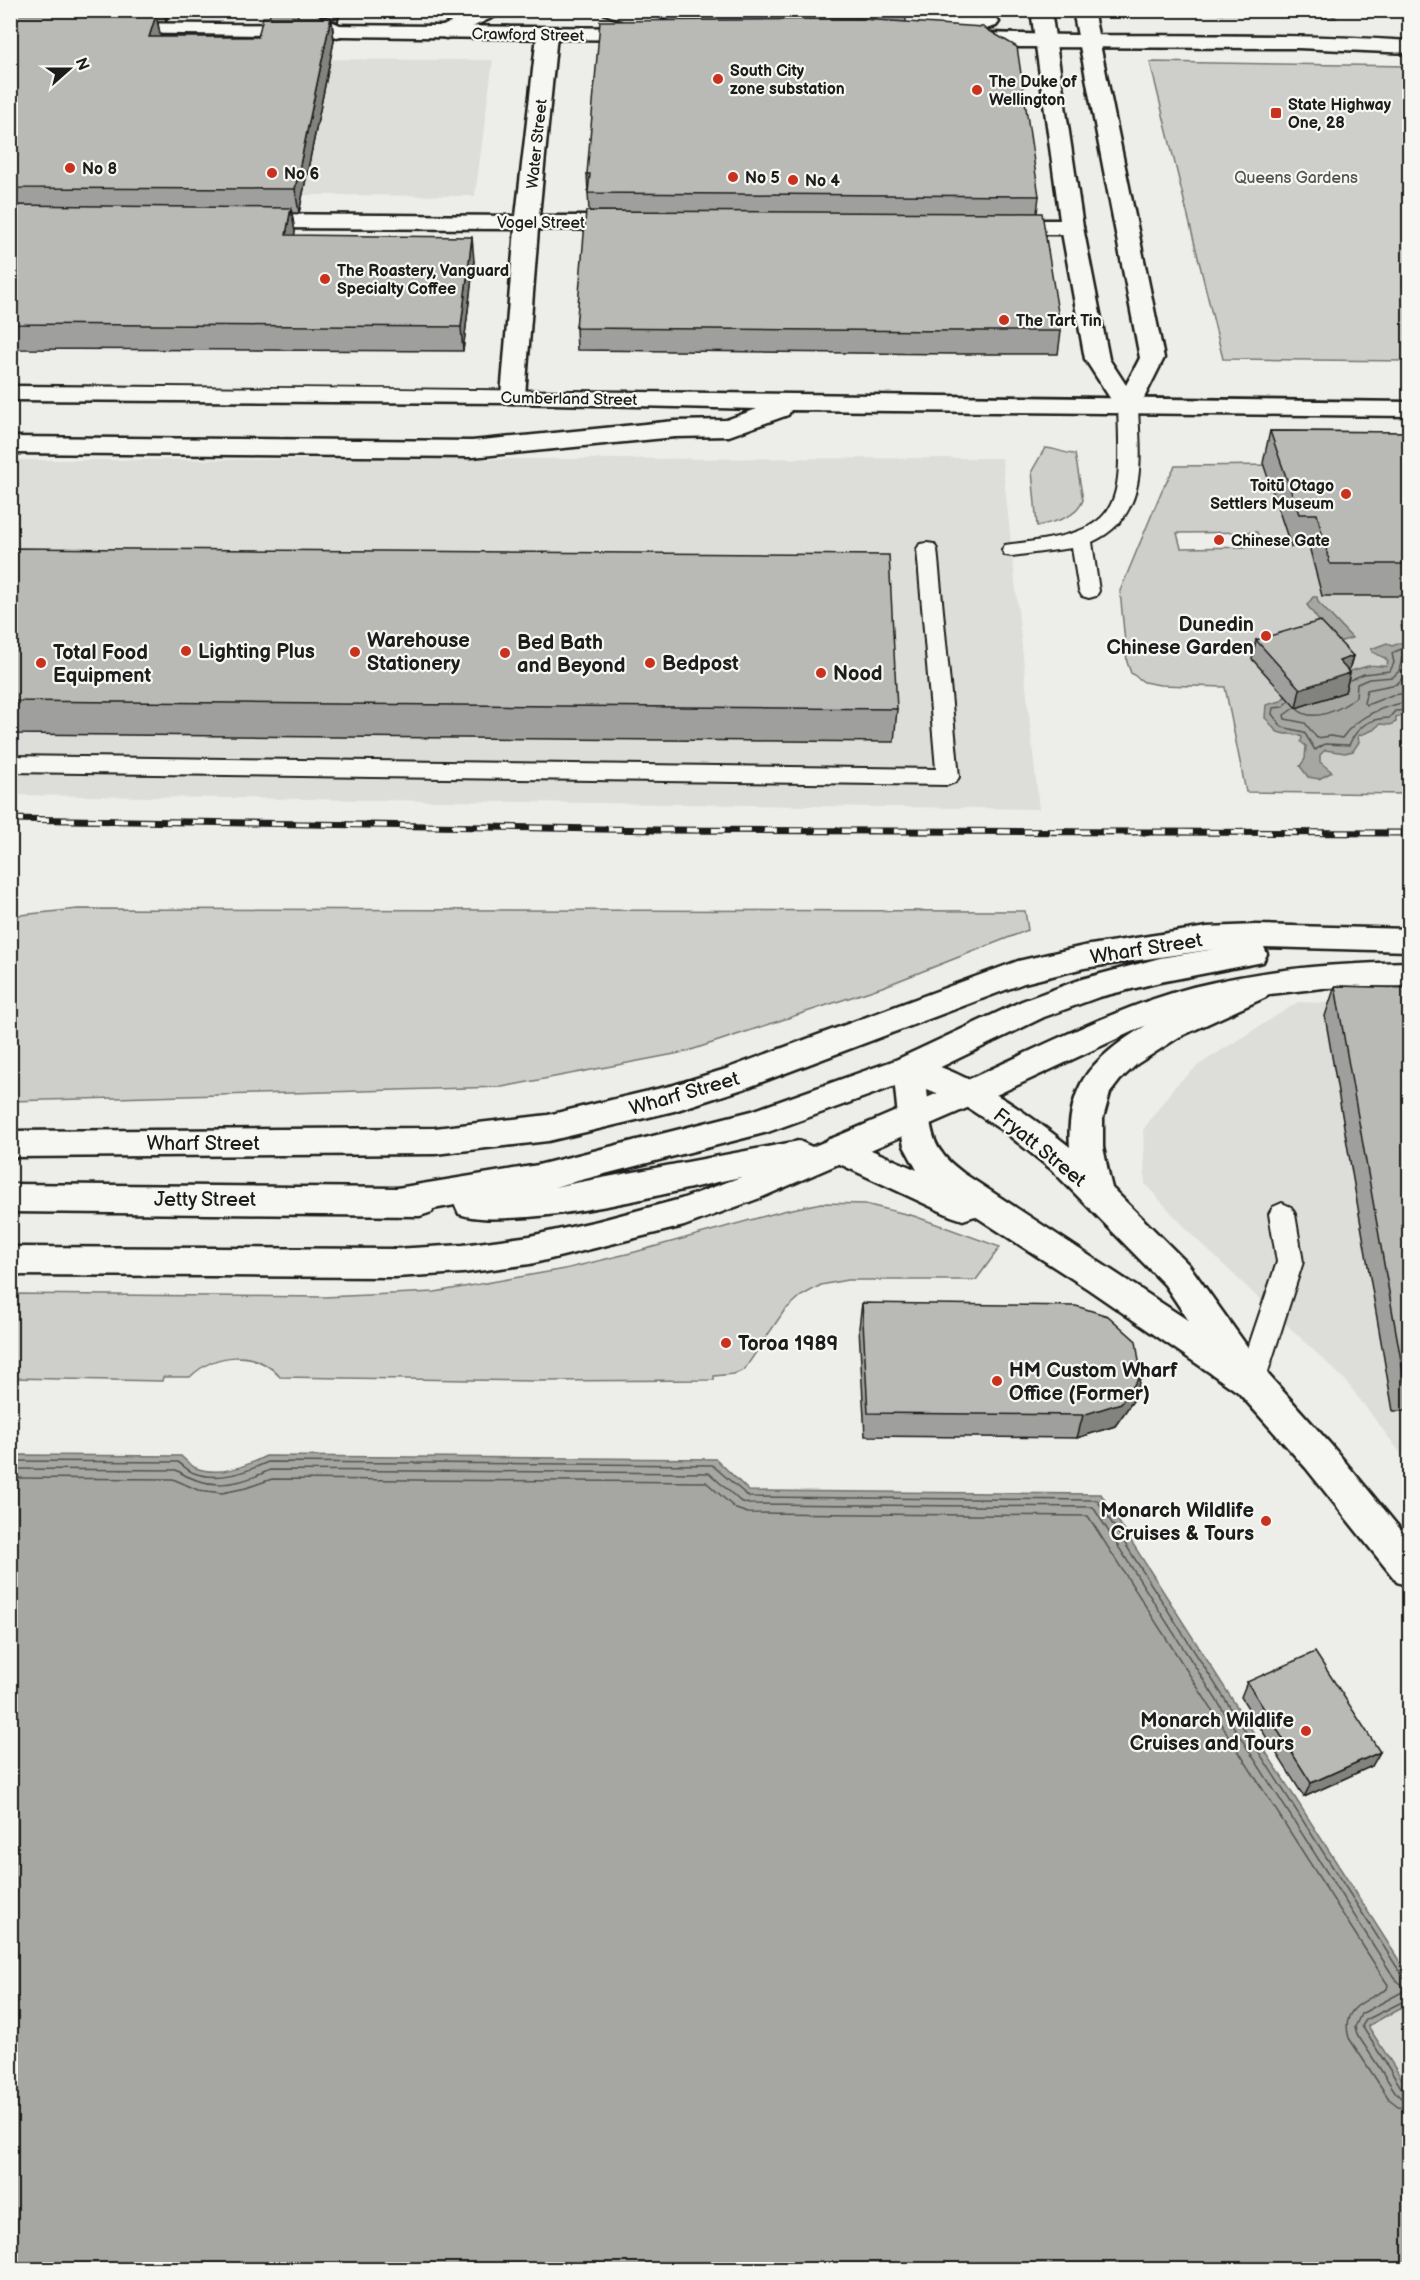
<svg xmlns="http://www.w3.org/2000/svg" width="1420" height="2280" font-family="'Balsamiq Sans',sans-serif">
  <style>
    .built { fill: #ddddda }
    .green { fill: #cececb; stroke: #757574; stroke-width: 1.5; fill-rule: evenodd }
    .water { fill: #a6a6a3; stroke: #6f6f6d; stroke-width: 1.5 }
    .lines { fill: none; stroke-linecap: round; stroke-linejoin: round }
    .shore { stroke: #535352; stroke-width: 1.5 }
    .service-casing { stroke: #1c1c1c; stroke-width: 4 }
    .minor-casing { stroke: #1c1c1c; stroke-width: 5 }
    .tertiary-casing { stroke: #1c1c1c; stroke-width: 5 }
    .secondary-casing { stroke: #1c1c1c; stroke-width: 5 }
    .trunk-casing { stroke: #1c1c1c; stroke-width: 5 }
    .service { fill: #f6f6f2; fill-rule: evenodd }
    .minor { fill: #f6f6f2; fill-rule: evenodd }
    .tertiary { fill: #f6f6f2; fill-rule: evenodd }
    .secondary { fill: #f6f6f2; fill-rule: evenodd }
    .trunk { fill: #f6f6f2; fill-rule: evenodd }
    .rail-casing { stroke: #1c1c1c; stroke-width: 7 }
    .rail { stroke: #f6f6f2; stroke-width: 4.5; stroke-dasharray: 13; stroke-linecap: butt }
    .wall { fill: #9f9f9d; stroke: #1c1c1c; stroke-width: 1.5 }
    .shaded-wall { fill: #82827f; stroke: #1c1c1c; stroke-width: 1.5 }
    .building { fill: #b9b9b6; stroke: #1c1c1c; stroke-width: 1.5 }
    .poi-dot { fill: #c8321e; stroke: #f6f6f2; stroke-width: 2 }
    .labels { text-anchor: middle; stroke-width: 4.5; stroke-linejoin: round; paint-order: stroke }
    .far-street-label { font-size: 16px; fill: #1c1c1c; stroke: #f6f6f2 }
    .far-poi-label { font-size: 16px; font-weight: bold; fill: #1c1c1c; stroke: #f6f6f2; text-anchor: start }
    .far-park-label { font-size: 16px; fill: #515151; stroke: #f6f6f2 }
    .poi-label { font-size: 20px; font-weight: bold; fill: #1c1c1c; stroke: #f6f6f2; text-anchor: start }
    .street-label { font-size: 20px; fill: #1c1c1c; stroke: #f6f6f2 }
  </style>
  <rect width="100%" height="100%" fill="#edede9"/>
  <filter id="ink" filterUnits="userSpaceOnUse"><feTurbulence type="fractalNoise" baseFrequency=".0167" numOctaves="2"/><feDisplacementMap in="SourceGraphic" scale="12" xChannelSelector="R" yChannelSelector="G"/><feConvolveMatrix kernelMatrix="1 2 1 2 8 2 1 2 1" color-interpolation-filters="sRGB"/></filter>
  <g filter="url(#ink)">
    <path class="built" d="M11 58 493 60 475 196 11 193Z
      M1002 458 1039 809 11 795V460Z
      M1298 1002 1409 1006V1464L1345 1380 1193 1236 1145 1184 1143 1130 1174 1087 1200 1064Z
      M1409 2003V2090L1368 2026Z"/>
    <path class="green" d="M1321 10 1337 18 1148 11V10Z
      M1150 62 1409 66V361L1223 359Z
      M1045 448C1056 448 1063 454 1075 454L1083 500C1077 518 1054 522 1037 526L1032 471Z
      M1279 465 1409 554V794L1246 792 1225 687 1160 685 1144 682 1131 673 1127 662 1120 591 1162 490 1175 466ZM1257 532 1261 547 1181 548 1177 533Z
      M78 909 1025 911 1028 930 885 986 685 1052 502 1087 11 1101V916Z
      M821 1203 865 1204 914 1216 1000 1247 976 1280H847L821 1285 801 1296 784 1311 744 1370 734 1374 714 1376V1380L536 1381 280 1377C256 1349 216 1352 190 1377H163L162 1381 11 1378V1294L324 1297 435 1292 565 1269 635 1252 783 1211Z"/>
    <path class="water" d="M1313 597H1317L1318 602 1352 638 1322 647 1319 621 1307 605Z
      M1401 626H1409V715L1396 717V722L1390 725 1380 724 1373 730 1358 736 1359 742 1353 751 1345 753 1325 750 1320 755V762L1332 772 1319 779 1308 777 1300 766 1305 759 1306 746 1301 742 1302 737C1294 732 1286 736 1278 732 1272 729 1271 722 1265 718L1266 705 1281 701 1286 695C1313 685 1340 673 1368 666 1374 664 1380 667 1386 666L1388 662 1385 658 1372 652 1371 649 1387 643 1392 646 1403 642 1405 636Z
      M11 1455 181 1456C185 1460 191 1466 196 1468 220 1477 246 1466 266 1456L716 1459 749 1491 1101 1494 1409 1976V2003L1368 2026 1409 2090V2269H11Z"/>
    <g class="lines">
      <path class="shore" d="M1410 670 1397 684 1367 690 1364 703 1367 705 1392 695 1410 693
        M1350 680 1364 674 1390 671 1394 663 1392 653 1406 647 1410 641
        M1288 702 1283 707 1273 708 1272 714 1282 727 1304 732 1315 750 1325 744 1349 745C1357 727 1369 718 1389 718L1395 711 1410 710
        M1294 708 1284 715 1285 719 1305 723 1317 738 1331 736 1342 738C1357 716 1385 705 1410 702
        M1297 709C1312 724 1342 709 1356 697L1357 684 1369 679 1393 677 1399 671 1402 658 1410 653
        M10 1461 178 1462C183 1465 188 1471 194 1473 218 1482 246 1472 268 1462L712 1465 749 1497 1097 1500 1402 1975 1410 1979
        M10 1469 176 1470C208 1491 237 1486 270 1470L709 1473 740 1501 749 1504 1093 1507 1395 1979 1405 1987 1404 1991 1361 2014 1355 2027 1357 2034 1396 2093 1401 2098 1410 2099
        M10 1478 173 1479 198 1490 222 1493 246 1488 272 1479 706 1482 736 1509 748 1513 1088 1516 1388 1985 1387 1989C1365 2001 1340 2008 1349 2038L1389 2099 1398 2106 1410 2108
        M1410 1998 1366 2020 1362 2026 1402 2089 1410 2092"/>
      <g class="service-casing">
        <path id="service" d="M1128 401 1135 403 1138 407C1140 460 1149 516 1092 542L1099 591 1096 596 1089 598 1082 596 1079 591 1072 548 1012 556 1005 555 1002 550 1005 545 1012 544C1122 532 1122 511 1118 407L1121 403Z
          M927 543 934 544 937 549 959 777 956 782 948 785 10 772V756L936 769 917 549 920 544Z
          M1282 1203 1291 1207 1295 1214 1303 1262 1265 1381 1261 1389 1251 1393 1241 1389 1237 1381 1277 1262 1269 1214 1273 1207Z"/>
      </g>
      <g class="minor-casing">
        <path id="minor" d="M131 10H167L164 14 98 31 91 29 88 25 91 21Z
          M279 10H307L344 27 347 31 344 35 337 37 330 35 282 14Z
          M475 10H503L500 14 453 36 446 38 439 36 436 32 439 28Z
          M602 10H634L690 30 693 34 690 38 683 40 676 38 605 14Z
          M547 29 554 31 557 35 539 216H630L638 218 641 223 638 228 630 230 538 229 525 396 522 401 513 403 504 401 501 396 515 229 249 228 241 226 238 221 241 216 249 214 516 216 537 35 540 31Z
          M999 220H1072L1080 222 1083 227 1080 232 1072 234H999L991 232 988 227 991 222Z"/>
      </g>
      <g class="tertiary-casing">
        <path id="tertiary" d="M1031 10H1051L1083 227 1109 359 1126 385 1140 358 1073 10H1093L1164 358 1137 412 1128 414 1119 412 1085 359 1061 227Z
          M1255 977 1266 981 1271 989 1266 997 1179 1037 1137 1064 1120 1080 1110 1093 1103 1118V1147L1109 1176 1112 1188 1189 1265 1264 1370 1332 1446 1410 1541V1587L1397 1582 1306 1468 1238 1392 1088 1289 975 1216 963 1220 951 1216 827 1158 822 1149 827 1140 839 1136 917 1170 904 1146 898 1117 893 1068 898 1059 909 1056C974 1076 1017 1105 1070 1147 1068 1124 1072 1100 1083 1080 1111 1034 1204 993 1255 977ZM927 1089 959 1102 1006 1133 1051 1169 1165 1285 1189 1321 963 1173C956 1167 947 1161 942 1153 929 1138 929 1108 927 1089Z"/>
      </g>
      <g class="secondary-casing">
        <path id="secondary" d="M1256 925 1410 929V951L1264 947 1267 954 1263 962 1160 982 1099 997 1044 1017 920 1077 768 1132 554 1187 799 1141 812 1147C875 1120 938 1094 1000 1065 1063 1036 1126 1005 1193 987 1268 968 1333 964 1410 962V986L1323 988 1270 994 1195 1010 1142 1027 981 1102 760 1198 684 1226 530 1264 463 1273 395 1277 10 1275V1247L395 1249 463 1245 530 1236 598 1221 681 1199 741 1177C670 1192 600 1211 528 1217 505 1218 480 1221 459 1214L455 1205 433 1209 432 1212 420 1216 10 1212V1184L397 1188 538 1165 752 1111 898 1059 1022 1001 1082 979 1160 958 1215 949 1084 968 1024 983 746 1088 674 1111 548 1141 435 1154 10 1157V1131L435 1128 548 1115 674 1085 726 1069 1018 961 1084 946 1207 927Z"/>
      </g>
      <g class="trunk-casing">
        <path id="trunk" d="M913 16H989L996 18 999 22 996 26 989 28 906 26 903 22 906 18Z
          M113 23 643 28 650 30 653 34 650 38 643 40 106 33 103 29 106 25Z
          M962 32C1111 39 1260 31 1410 41V53L1298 48 1018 47 955 42 952 38 955 34Z
          M10 386C477 388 943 397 1410 402V416L791 410 788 415 729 436 675 437 472 457 10 453V437L472 441 675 421 726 420 757 409 513 403 10 400Z"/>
      </g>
      <use href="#service" class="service"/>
      <use href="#minor" class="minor"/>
      <use href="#tertiary" class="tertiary"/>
      <use href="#secondary" class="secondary"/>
      <use href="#trunk" class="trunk"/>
      <g class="rail-casing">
        <path id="rail" d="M10 819 658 830 1410 833"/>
      </g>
      <use href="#rail" class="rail"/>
    </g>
    <path class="wall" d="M10 10H124L106 15H148L147 10H170L166 22H158L160 37H258L270 17 269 10H297L298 17H328L313 10H341L338 22 332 19 334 41 299 213H292L295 232 294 236 474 261 463 351 10 349Z
      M642 10H922V12L906 17V22L1039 196 1037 213 1061 331 1058 354H952L577 350 576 328 589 211 587 174 670 21Z
      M1270 431 1410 432V596H1322L1309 546 1291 547 1263 463Z
      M10 548 897 709 894 742 10 734Z
      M1256 640 1353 656 1348 672 1350 673 1345 692 1296 708 1252 659Z
      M1335 986 1410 988V1411H1393L1325 1016Z
      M862 1303 1135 1398 1115 1426 1077 1438 865 1436 859 1328Z
      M1247 1682 1380 1752 1372 1766 1304 1797 1241 1697Z"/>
    <path class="shaded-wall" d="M75 10H124L77 21Z
      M164 10H170L166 22Z
      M337 10H341L338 22Z
      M907 10H922V12L906 17Z
      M156 15 161 39 149 37Z
      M331 17 334 41 299 213 295 189Z
      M291 208 295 232 289 260 286 235Z
      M472 237 474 261 463 351 461 327Z
      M1353 656 1348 674 1350 673 1345 692 1296 708 1300 689 1339 661Z
      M1141 1375 1135 1398 1115 1426 1077 1438 1083 1415Z
      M1380 1752 1372 1766 1304 1797 1311 1783Z"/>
    <path class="building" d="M10 14 156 15 149 37H258L263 17H331L295 189 10 188Z
      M861 19 983 27 1017 47 1039 196 588 193 590 174H587L600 21Z
      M10 205 291 208 286 235 472 237 461 327 10 324Z
      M586 211 1042 213 1061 331H954L576 328Z
      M1270 431 1410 432V564H1330L1317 514H1299Z
      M10 548 889 555 897 709 10 701Z
      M1320 621 1353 656 1339 661 1350 673 1300 689 1256 640Z
      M1335 986 1410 988V1383H1405Z
      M862 1303 1076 1306 1108 1316 1136 1341 1141 1375 1121 1403 1083 1415 868 1413Z
      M1315 1652 1380 1752 1311 1783 1247 1682Z"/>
  </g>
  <g class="poi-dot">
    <circle cx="718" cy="79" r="6"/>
    <circle cx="977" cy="90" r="6"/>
    <rect x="1270" y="107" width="12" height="12" rx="3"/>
    <circle cx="70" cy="168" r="6"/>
    <circle cx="272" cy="173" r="6"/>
    <circle cx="733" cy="177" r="6"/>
    <circle cx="793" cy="180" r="6"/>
    <circle cx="325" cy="279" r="6"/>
    <circle cx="1004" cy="320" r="6"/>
    <circle cx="1346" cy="494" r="6"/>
    <circle cx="1219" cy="540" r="6"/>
    <circle cx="1266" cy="636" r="6"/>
    <circle cx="186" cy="651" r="6"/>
    <circle cx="355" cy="652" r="6"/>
    <circle cx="505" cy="653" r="6"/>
    <circle cx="41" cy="663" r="6"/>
    <circle cx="650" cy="663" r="6"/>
    <circle cx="821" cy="673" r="6"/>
    <circle cx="726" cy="1343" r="6"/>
    <circle cx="997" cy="1381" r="6"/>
    <circle cx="1266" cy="1521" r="6"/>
    <circle cx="1306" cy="1731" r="6"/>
  </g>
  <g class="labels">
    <g class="far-street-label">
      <text transform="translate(528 34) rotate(1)" y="6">Crawford Street</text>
      <text transform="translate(536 144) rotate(-84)" y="6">Water Street</text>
      <text x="541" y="228">Vogel Street</text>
      <text transform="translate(569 398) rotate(1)" y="6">Cumberland Street</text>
    </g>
    <g class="far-poi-label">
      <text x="730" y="76">South City<tspan x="730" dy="18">zone substation</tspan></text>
      <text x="989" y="87">The Duke of<tspan x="989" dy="18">Wellington</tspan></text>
      <text x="1288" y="110">State Highway<tspan x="1288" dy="18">One, 28</tspan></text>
      <text x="82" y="174">No 8</text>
      <text x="284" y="179">No 6</text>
      <text x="745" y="183">No 5</text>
      <text x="805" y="186">No 4</text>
      <text x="337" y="276">The Roastery, Vanguard<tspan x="337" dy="18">Specialty Coffee</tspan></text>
      <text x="1016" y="326">The Tart Tin</text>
      <text x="1334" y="491" text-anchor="end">Toitū Otago<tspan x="1334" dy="18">Settlers Museum</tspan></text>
      <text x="1231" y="546">Chinese Gate</text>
    </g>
    <g class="far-park-label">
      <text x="1296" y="183">Queens Gardens</text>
    </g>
    <g class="poi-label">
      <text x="1254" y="631" text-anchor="end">Dunedin<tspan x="1254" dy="23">Chinese Garden</tspan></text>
      <text x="367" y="647">Warehouse<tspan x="367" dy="23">Stationery</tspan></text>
      <text x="517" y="649">Bed Bath<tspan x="517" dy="23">and Beyond</tspan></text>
      <text x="198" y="658">Lighting Plus</text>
      <text x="53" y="659">Total Food<tspan x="53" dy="23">Equipment</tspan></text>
      <text x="662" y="670">Bedpost</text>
      <text x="833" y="680">Nood</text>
      <text x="738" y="1350">Toroa 1989</text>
      <text x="1009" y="1377">HM Custom Wharf<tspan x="1009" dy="23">Office (Former)</tspan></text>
      <text x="1254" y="1517" text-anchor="end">Monarch Wildlife<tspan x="1254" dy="23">Cruises &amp; Tours</tspan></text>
      <text x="1294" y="1727" text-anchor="end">Monarch Wildlife<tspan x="1294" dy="23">Cruises and Tours</tspan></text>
    </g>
    <g class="street-label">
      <text transform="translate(1146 948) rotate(-9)" y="7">Wharf Street</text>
      <text transform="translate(684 1093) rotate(-16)" y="7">Wharf Street</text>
      <text x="203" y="1150">Wharf Street</text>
      <text transform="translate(1040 1147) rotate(39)" y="7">Fryatt Street</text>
      <text x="205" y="1206">Jetty Street</text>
    </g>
  </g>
  <rect width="1420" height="2280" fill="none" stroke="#f6f6f2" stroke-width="36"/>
  <rect x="18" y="18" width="1384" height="2244" fill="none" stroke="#1c1c1c" stroke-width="2" filter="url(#ink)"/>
  <g transform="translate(69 69) rotate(69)" stroke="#f6f6f2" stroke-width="4.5" paint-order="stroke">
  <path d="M0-4.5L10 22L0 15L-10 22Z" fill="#1c1c1c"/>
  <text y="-9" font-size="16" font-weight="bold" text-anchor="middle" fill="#1c1c1c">N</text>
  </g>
</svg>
